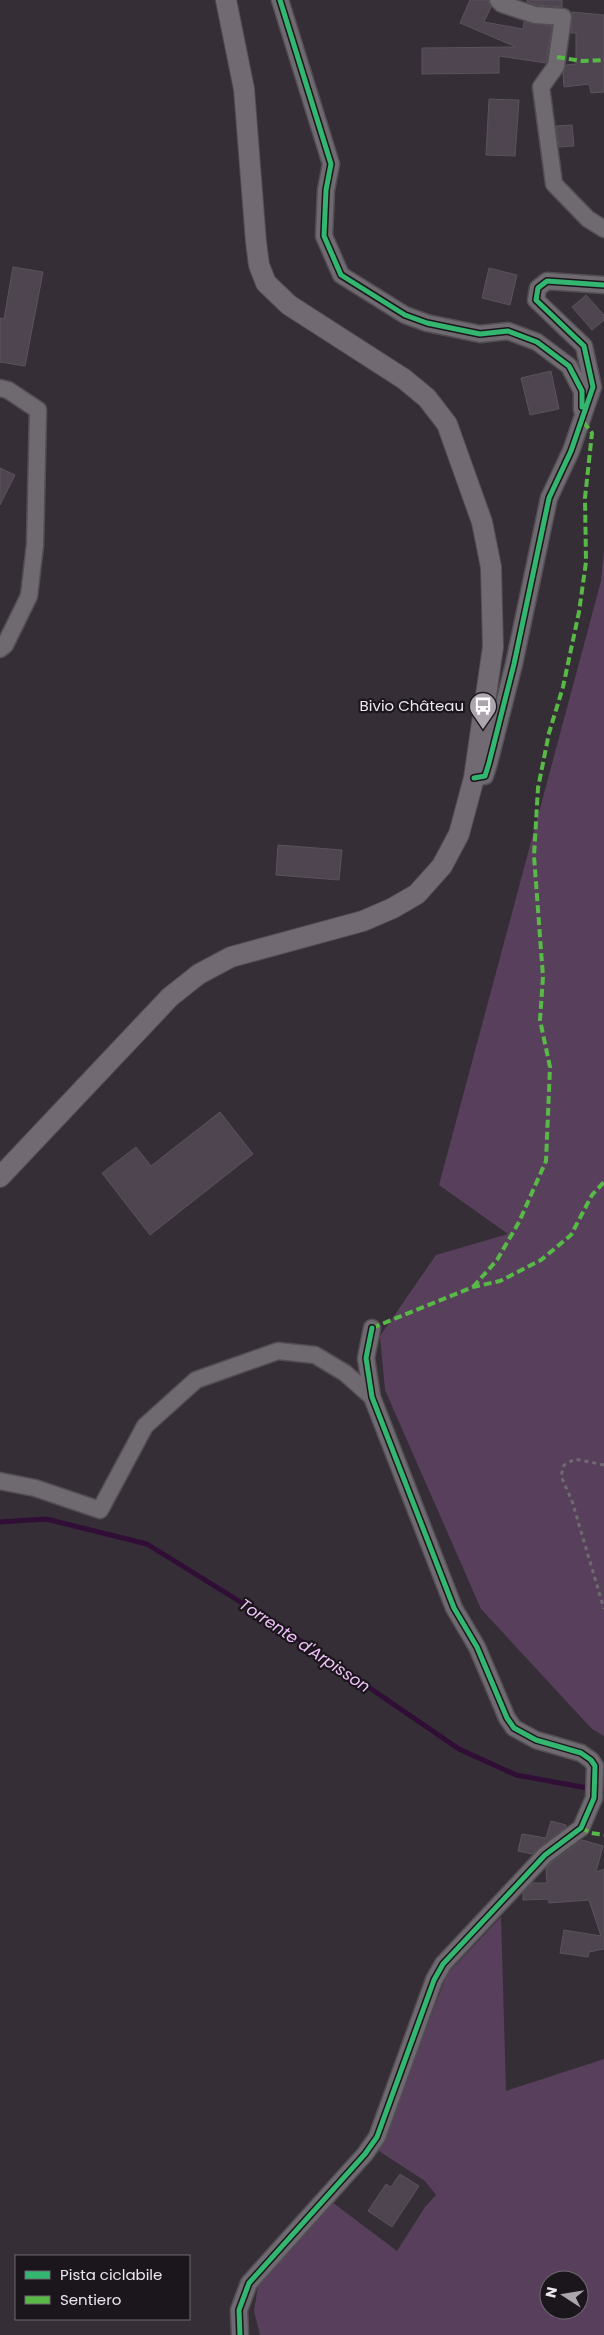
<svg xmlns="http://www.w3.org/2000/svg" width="604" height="2335" font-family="Poppins,sans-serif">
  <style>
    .green { fill: #583f5c; fill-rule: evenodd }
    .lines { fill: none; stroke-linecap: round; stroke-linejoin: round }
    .stream { stroke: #300e36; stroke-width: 5 }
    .building { fill: #4f4551; stroke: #59535a }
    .minor-casing { stroke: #534d54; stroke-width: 19 }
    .major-casing { stroke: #534d54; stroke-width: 22 }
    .path { stroke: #6f6a70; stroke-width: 3; stroke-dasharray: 4 4; stroke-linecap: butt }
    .minor { stroke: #6f6a6f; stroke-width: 16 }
    .major { stroke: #716a72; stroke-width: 20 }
    .quiet { stroke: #58b947; stroke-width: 4; stroke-dasharray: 8 4; stroke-linecap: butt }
    .cycleway-casing { stroke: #1b161c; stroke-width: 8 }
    .cycleway { stroke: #33b770; stroke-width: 5 }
    .labels { text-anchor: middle; stroke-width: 4.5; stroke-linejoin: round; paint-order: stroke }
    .poi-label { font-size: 15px; fill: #ede5ef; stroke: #1b161c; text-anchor: end }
    .water-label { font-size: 16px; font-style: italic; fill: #f2c3fb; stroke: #1b161c }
  </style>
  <rect width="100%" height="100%" fill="#352e36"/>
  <path class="green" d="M604 550V1736L592 1729 481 1609 385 1390 380 1336 436 1255 508 1234 439 1185 601 581Z
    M501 1917 506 2091 604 2059V2335H260L254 2311 258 2286 332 2202 397 2251 425 2207 436 2195 425 2181 379 2151 447 1974ZM549 2280H579V2310H549Z"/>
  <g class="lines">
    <path class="stream" d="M0 1522 46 1519 147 1544 276 1624 459 1749 516 1775 604 1791"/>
  </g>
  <path class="building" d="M470 0H488L491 7 484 22 523 29 524 22 552 26 546 63 499 56V73L422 74V48L516 47 460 23Z
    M527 0H562V7L537 5 527 2Z
    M572 12 604 15V92L591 93 589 84 564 87 563 74 566 65 576 64V33H571Z
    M489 99 519 100 515 156 486 155Z
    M572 125 574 146 559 147 556 126Z
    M13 267 43 272 25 366 0 362V318L4 319Z
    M489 268 517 275 510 305 482 298Z
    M586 295 604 315V320L592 330 572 307Z
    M551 371 559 409 530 415 521 378Z
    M0 468 15 475 0 505Z
    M278 845 342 850 339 880 276 875Z
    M220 1112 253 1154 150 1235 102 1173 136 1147 151 1166Z
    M551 1821 566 1825V1827L532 1854 518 1851 522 1834 546 1838Z
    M582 1840 603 1846 596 1872 604 1869V1949L589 1952 588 1957 560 1953 564 1930 601 1936 589 1900 549 1903 548 1899 523 1900V1893L532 1883H547L546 1868 552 1862Z
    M400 2174 419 2186 392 2227 368 2211 386 2184 391 2187Z"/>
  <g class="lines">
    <g class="minor-casing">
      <path id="minor" d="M280 0 331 164 326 190 324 236 341 275 405 315 427 323 480 334 508 331 537 342 569 366 582 391V410
        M498 0 502 4 535 15 563 17 556 66 541 87 554 184 588 219 604 229
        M0 388 8 390 38 410 35 545 29 596 5 645 0 649
        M474 778 485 776 489 763 514 664 549 498 571 451 593 387 584 346 536 300 538 288 547 281 604 285
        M0 1481 35 1488 100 1510 145 1426 196 1380 278 1351 315 1355 345 1373 372 1397
        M240 2335 239 2310 249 2283 365 2154 377 2137 434 1980 443 1964 545 1855 581 1828 594 1798 595 1766 591 1760 581 1753 536 1740 514 1728 507 1718 477 1647 454 1608 372 1397 366 1358 372 1328"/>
    </g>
    <g class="major-casing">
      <path id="major" d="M0 1177 170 997 199 974 231 957 363 921 393 908 417 894 442 866 459 834 474 778 493 647 491 567 482 522 447 424 427 398 404 379 289 305 266 283 259 265 256 242 244 89 226 0"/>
    </g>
    <path class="path" d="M604 1465 575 1459 564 1465 561 1476 572 1501 604 1609"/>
    <use href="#minor" class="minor"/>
    <use href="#major" class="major"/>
    <path class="quiet" d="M557 57 582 61 604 60
      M473 1287 497 1260 519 1222 546 1161 550 1067 540 1020 543 977 534 856 538 788 549 733 563 687 579 612 586 562 585 498 592 433 582 420
      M372 1328 473 1287 500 1281 541 1260 571 1235 592 1195 604 1182
      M581 1828 591 1833 604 1835"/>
    <g class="cycleway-casing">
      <path id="cycleway" d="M280 0 331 164 326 190 324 236 341 275 405 315 427 323 480 334 508 331 537 342 569 366 582 391V407
        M474 778 485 776 489 763 514 664 549 498 571 451 593 387 584 346 536 300 538 288 547 281 604 285
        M240 2335 239 2310 249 2283 365 2154 377 2137 434 1980 443 1964 545 1855 581 1828 594 1798 595 1766 591 1760 581 1753 536 1740 514 1728 507 1718 477 1647 454 1608 372 1397 366 1358 372 1328"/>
    </g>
    <use href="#cycleway" class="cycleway"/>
  </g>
  <defs>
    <g id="bus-pin" transform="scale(1.4375)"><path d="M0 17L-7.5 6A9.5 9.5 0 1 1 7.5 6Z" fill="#ada5ae" stroke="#1b161c"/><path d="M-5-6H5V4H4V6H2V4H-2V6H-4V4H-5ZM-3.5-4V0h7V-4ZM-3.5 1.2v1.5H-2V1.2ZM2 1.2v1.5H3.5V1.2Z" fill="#fff"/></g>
  </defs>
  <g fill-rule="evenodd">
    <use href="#bus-pin" x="483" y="706"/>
  </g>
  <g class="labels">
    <g class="poi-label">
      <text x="464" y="711">Bivio Château</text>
    </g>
    <g class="water-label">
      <text transform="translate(305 1645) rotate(34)" y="6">Torrente d'Arpisson</text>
    </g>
  </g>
  <rect x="15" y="2255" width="175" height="65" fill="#1b161c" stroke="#6f6970"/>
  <rect x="25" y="2271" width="25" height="8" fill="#33b770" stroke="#6f6970"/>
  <text x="60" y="2280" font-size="15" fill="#ede5ef">Pista ciclabile</text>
  <rect x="25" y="2296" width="25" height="8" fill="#58b947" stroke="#6f6970"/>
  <text x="60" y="2305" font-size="15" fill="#ede5ef">Sentiero</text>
  <g transform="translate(564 2295) rotate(282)"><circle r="24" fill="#1b161c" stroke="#6f6970"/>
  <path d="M0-4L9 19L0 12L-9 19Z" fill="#ada5ae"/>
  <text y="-8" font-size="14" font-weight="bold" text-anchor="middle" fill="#ede5ef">N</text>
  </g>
</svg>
